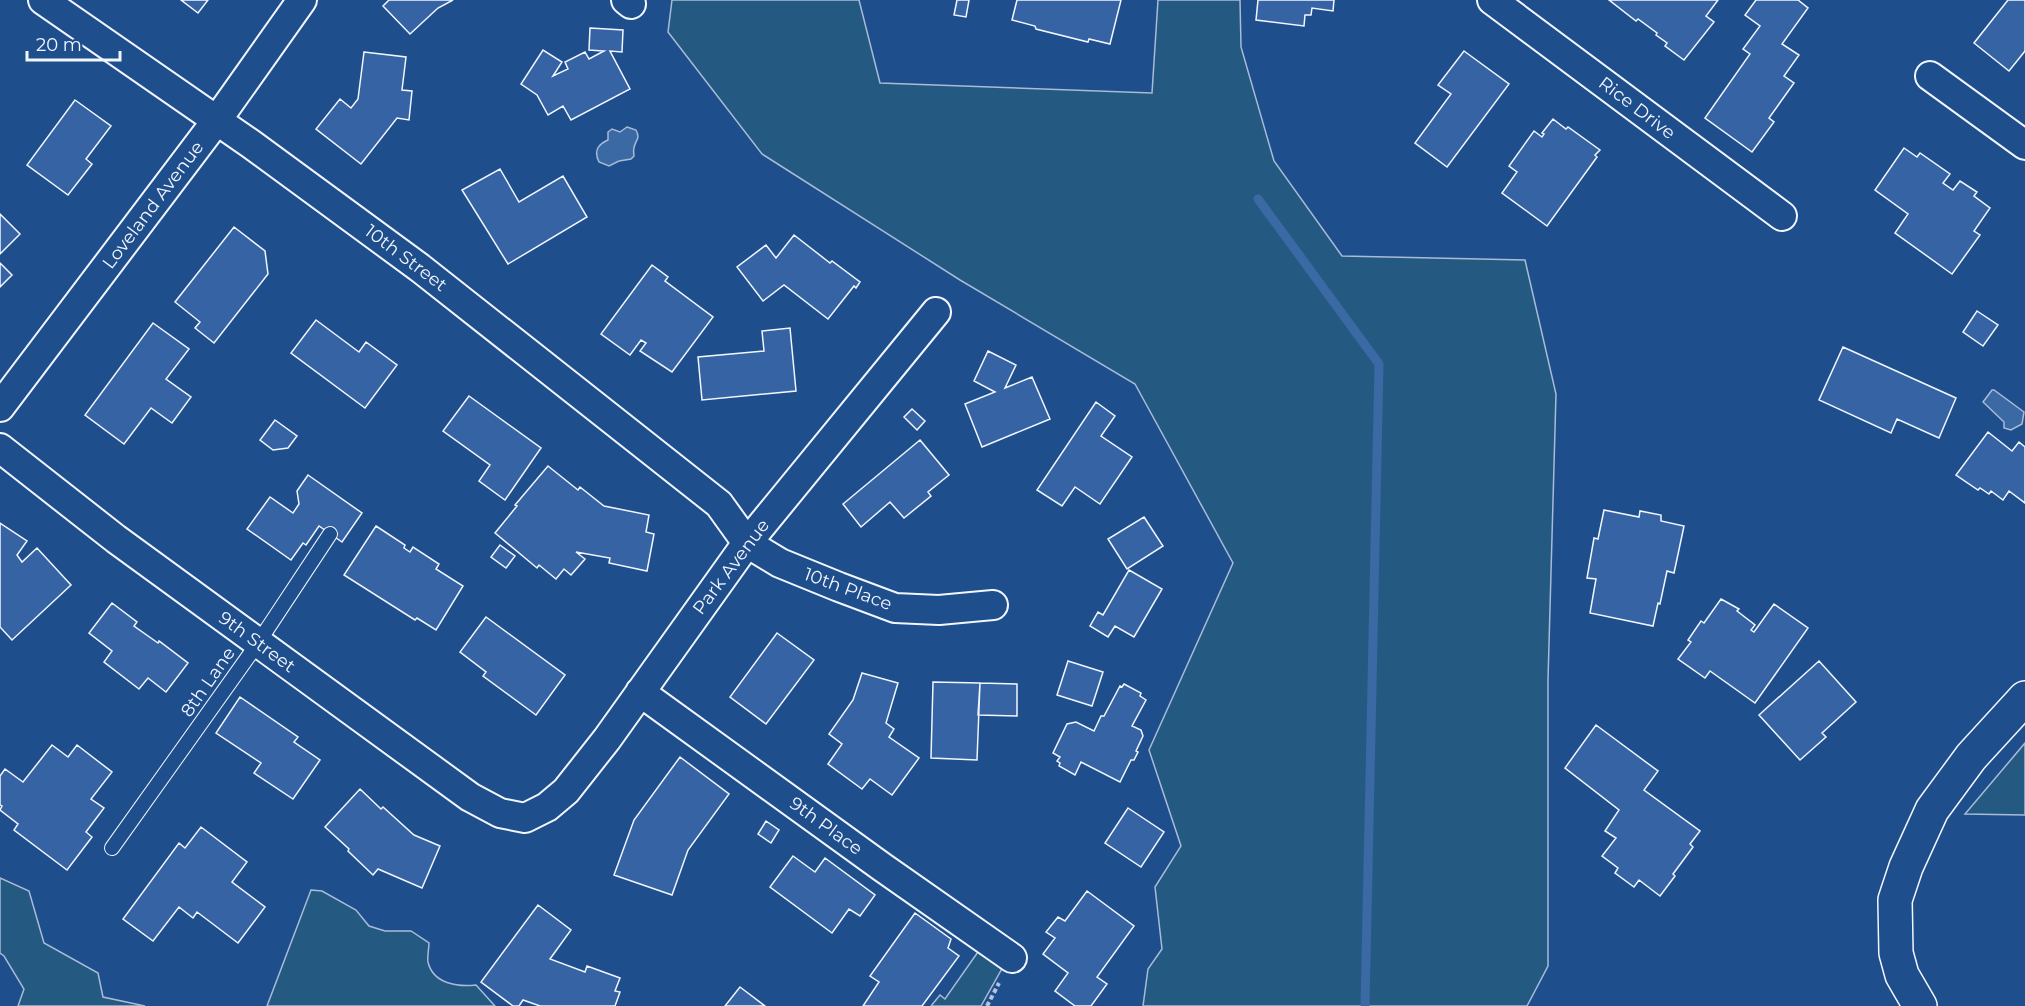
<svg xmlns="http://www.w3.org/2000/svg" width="2025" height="1006" font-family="Montserrat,sans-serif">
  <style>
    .green { fill: #245a82; stroke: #a8bbd7; stroke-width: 1.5 }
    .water { fill: #3b69a3; stroke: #a8bbd7; stroke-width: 1.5 }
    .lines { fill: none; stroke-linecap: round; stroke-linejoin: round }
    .stream { stroke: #3b69a3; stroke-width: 9 }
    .building { fill: #3563a3; stroke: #f2f6ff; stroke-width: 1.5 }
    .lane-casing { stroke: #f2f6ff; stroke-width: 16 }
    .street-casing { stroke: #f2f6ff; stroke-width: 32 }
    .secondary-casing { stroke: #f2f6ff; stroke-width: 36 }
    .path { stroke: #b3c4dc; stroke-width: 4; stroke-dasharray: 4.5 3; stroke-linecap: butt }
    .lane { stroke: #1f4e8c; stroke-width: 14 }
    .street { stroke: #1f4e8c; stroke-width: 28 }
    .secondary { stroke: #1f4e8c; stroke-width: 33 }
    .labels { text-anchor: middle; stroke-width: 4.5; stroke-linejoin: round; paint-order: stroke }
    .street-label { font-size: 18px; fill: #f2f6ff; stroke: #1f4e8c }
  </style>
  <rect width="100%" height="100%" fill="#1f4e8c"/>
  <path class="green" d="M672 0H859L880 83 1152 93 1158 0H1240L1241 47 1274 161 1342 256 1525 260 1556 394 1548 680V966L1527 1006H1143L1148 969 1162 949 1155 887 1181 846 1149 750 1233 563 1135 384 960 280 762 154 668 32Z
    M2025 743V815L1965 814Z
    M0 878 29 891 44 943 98 973 103 997 145 1006H18L24 989 4 956 0 953Z
    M311 890 322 891 356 910 369 926 385 931H411L429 943C429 949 427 957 428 962 433 984 458 987 476 985L495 1006H267Z
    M980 949 1004 965 981 1006H931L940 995 945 999Z"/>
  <path class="water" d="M627 127 636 130C641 139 635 140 634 148 633 151 634 154 634 156L631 159 619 161 609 166 599 162C593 150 599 144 608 140V132L612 129 620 132Z
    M1992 390H1994L2024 412 2022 424 2011 430 2004 428V422L1983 402Z"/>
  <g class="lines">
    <path class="stream" d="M1258 199 1379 364 1365 1006"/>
  </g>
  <path class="building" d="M181 0H208L198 13Z
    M389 0H453L438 8 410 34 383 6Z
    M957 0H969L966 17 954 15Z
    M1017 0H1121L1110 44 1089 39 1088 42 1036 29 1035 26 1012 20Z
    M1258 0H1334L1333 11 1312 8 1311 15H1305L1304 26 1256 20Z
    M1609 0H1718L1706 16 1714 22 1684 60 1665 46 1667 43 1656 35 1657 33 1638 19 1636 21Z
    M1756 0H1798L1808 8 1782 44 1799 55 1784 76 1794 83 1769 118 1774 122 1752 152 1705 118 1750 54 1743 49 1760 26 1745 15Z
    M2008 0H2025V51L2009 71 1974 43Z
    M590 28 623 30 622 52 610 51 630 89 571 120 563 106 548 115 537 95 521 84 543 50 562 62 553 76 568 69 565 62 585 52 589 59 604 51 589 50Z
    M1464 51 1509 84 1447 167 1415 143 1451 94 1438 85Z
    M364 52 406 57 402 90 412 91 409 120 397 118 361 164 316 129 340 99 351 108 358 99Z
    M75 100 111 126 86 159 92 164 68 195 27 165Z
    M1553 119 1566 129 1568 127 1600 150 1595 155 1597 157 1547 226 1502 193 1517 172 1509 166 1534 131 1542 137 1544 134 1542 133Z
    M1904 148 1917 157 1920 153 1950 174 1943 183 1953 190 1960 181 1977 192 1974 196 1990 208 1974 231 1980 235 1952 274 1895 233 1908 214 1875 190Z
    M500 169 519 202 563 176 587 217 508 264 462 190Z
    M0 214 20 234 0 254Z
    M234 227 265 251 268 274 214 343 195 328 200 322 175 302Z
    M794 235 830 263 832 261 860 282 856 288 854 286 828 319 784 285 763 301 737 267 766 245 776 258Z
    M0 263 12 275 0 287Z
    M652 265 668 277 665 281 713 317 672 372 640 351 646 343 641 340 630 355 601 334Z
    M1977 311 1998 325 1983 346 1963 332Z
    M316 320 359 352 366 342 397 365 365 408 291 353Z
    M153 323 189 349 166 379 191 397 172 423 151 408 124 444 85 415Z
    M790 328 796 391 702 400 698 357 764 351 762 331Z
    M1843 347 1956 398 1939 438 1897 419 1891 433 1819 400Z
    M988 351 1016 365 1005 388 1032 377 1050 419 982 447 965 404 995 392 974 381Z
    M469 396 541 448 505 500 479 481 490 465 443 431Z
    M1096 402 1115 416 1101 436 1132 457 1100 504 1075 487 1062 506 1037 490Z
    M912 409 925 421 917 430 904 417Z
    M275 420 297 436 288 448 273 450 260 440Z
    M1988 432 2012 451 2019 442 2025 447V503L2009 491 2003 500 1991 491 1989 494 1980 488 1978 490 1956 475Z
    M920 440 949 475 928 492 931 496 904 518 890 502 861 527 843 504Z
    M548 466 578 490 580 487 604 506 649 515 646 532 654 534 647 571 609 563 610 558 576 552 585 559 571 575 564 569 556 579 539 565 537 568 495 533 517 506 515 505Z
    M308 475 362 513 342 542 319 526 306 545 303 543 291 560 247 529 270 497 293 513 299 504 297 491Z
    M1604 510 1639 517 1640 511 1661 515V521L1684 526 1674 573 1667 571 1660 604 1658 603 1653 626 1590 613 1596 579 1587 578 1594 538 1598 539Z
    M1144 517 1163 546 1127 569 1108 539Z
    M0 523 27 541 17 555 22 562 37 548 71 585 12 640 0 627Z
    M376 526 405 545 404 548 410 552 413 547 439 564 436 569 463 586 436 630 417 618 415 620 344 575Z
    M500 545 515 556 506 568 491 557Z
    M1129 570 1162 589 1134 637 1115 626 1108 637 1090 626 1098 612 1103 615Z
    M1721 599 1739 609 1737 611 1755 625 1751 630 1754 632 1774 604 1808 628 1755 703 1710 671 1705 678 1678 659 1691 642 1688 640 1701 621 1704 623Z
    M112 603 137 622 134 626 158 643 159 641 188 663 166 692 148 678 139 689 104 662 112 651 89 633Z
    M486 617 565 675 536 715 483 676 486 672 460 652Z
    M777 633 814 660 766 724 730 697Z
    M1068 661 1103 672 1092 706 1057 695Z
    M1819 661 1856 702 1822 733 1826 737 1800 760 1759 715Z
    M862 673 898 683 886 723 894 729 889 737 919 758 892 795 870 779 862 789 828 764 842 744 829 734 853 700Z
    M933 682 980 683 977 760 931 758Z
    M980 683 1017 684V716L978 715Z
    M1124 684 1141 693 1140 696 1146 700 1132 726 1141 730 1143 736 1136 751 1138 752 1134 760H1131L1120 782 1081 762 1075 775 1059 766 1060 763 1057 761 1060 757 1053 753 1067 724 1076 722 1094 731 1101 716H1104L1120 686 1122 687Z
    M240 697 298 737 294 742 320 760 293 799 254 773 261 763 216 733Z
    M1596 725 1658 771 1644 790 1700 831 1690 844 1693 847 1673 874 1675 876 1660 896 1639 880 1634 887 1615 873 1618 868 1602 856 1616 838 1605 831 1619 810 1565 768Z
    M52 745 68 757 77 745 112 772 91 799 104 808 86 832 92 837 67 870 14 830 18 824 0 810 2 806 0 805V776L5 769 23 782Z
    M680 757 729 794 688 850 672 895 614 875 634 820Z
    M360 789 381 809 383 807 414 835 440 846 422 888 378 869 373 875 348 851 349 849 325 827Z
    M1128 808 1164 832 1141 867 1105 843Z
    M766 821 779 830 771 843 758 834Z
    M201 827 247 862 232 882 265 907 238 943 197 912 193 918 179 907 153 941 123 919 179 843 185 848Z
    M793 856 815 872 825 858 875 895 860 916 849 909 832 933 770 887Z
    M1087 891 1134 926 1097 977 1107 984 1091 1006H1075L1055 991 1068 973 1043 954 1055 938 1046 932 1058 917 1065 921Z
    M538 905 571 930 550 959 585 972 587 966 620 978 615 991 620 992 615 1006H540L523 1000 519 1006H513L481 982Z
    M915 913 951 939 948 948 959 956 922 1006H863L879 982 870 976Z
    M740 987 765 1006H725Z"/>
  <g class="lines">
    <g class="lane-casing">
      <path id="lane" d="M112 848 258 643 330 534"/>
    </g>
    <g class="street-casing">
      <path id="street" d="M43 0 251 144 420 268 719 504 747 543 780 563 839 587 895 608 939 610 993 605
        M626 0 631 4
        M1492 0 1782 216
        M1930 76 2025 145
        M0 407 217 120 302 0
        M0 448 116 539 470 797 500 813 525 818 547 807 566 791 607 739 747 543 936 312
        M640 692 882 867 1012 958"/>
    </g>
    <g class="secondary-casing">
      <path id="secondary" d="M1920 1006 1902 975 1896 953 1895 900 1906 867 1932 810 1971 757 2025 698"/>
    </g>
    <path class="path" d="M987 1006 999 983"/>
    <use href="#lane" class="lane"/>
    <use href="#street" class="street"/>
    <use href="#secondary" class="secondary"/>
  </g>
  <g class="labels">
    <g class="street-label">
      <text transform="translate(1637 108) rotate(37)" y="6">Rice Drive</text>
      <text transform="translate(153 205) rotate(-53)" y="6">Loveland Avenue</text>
      <text transform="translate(406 258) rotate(37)" y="6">10th Street</text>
      <text transform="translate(731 567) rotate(-53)" y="6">Park Avenue</text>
      <text transform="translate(848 589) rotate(20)" y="6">10th Place</text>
      <text transform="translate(257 642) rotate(36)" y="6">9th Street</text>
      <text transform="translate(208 682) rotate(-55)" y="6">8th Lane</text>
      <text transform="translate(826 826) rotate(36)" y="6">9th Place</text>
    </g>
  </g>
  <path d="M27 51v9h93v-9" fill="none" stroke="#f2f6ff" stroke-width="3"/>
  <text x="36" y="51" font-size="18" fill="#f2f6ff" stroke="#1f4e8c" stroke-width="4.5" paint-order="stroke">20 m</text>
</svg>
